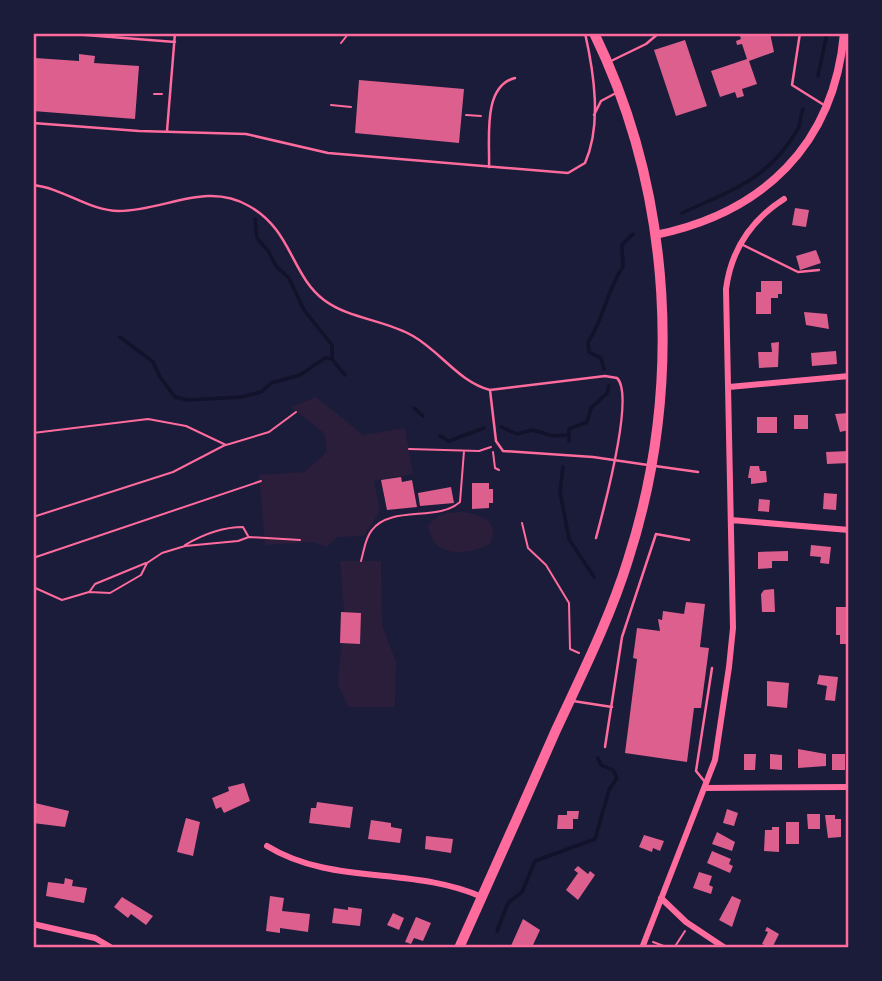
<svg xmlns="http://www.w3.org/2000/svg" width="882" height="981" font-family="Commissioner,sans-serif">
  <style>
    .green { fill: #2a1e3b }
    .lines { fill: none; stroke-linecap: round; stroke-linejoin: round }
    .stream { stroke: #12122b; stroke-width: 3.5 }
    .building { fill: #dd5f8e }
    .path { stroke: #ff6b9d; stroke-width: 2 }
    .service { stroke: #ff6b9d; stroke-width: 2.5 }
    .minor { stroke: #ff6b9d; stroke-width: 6 }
    .tertiary { stroke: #ff6b9d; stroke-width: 8 }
    .primary { stroke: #ff6b9d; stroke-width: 10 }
    .neatline { fill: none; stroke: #ff6b9d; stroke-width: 2.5 }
  </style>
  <rect width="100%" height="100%" fill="#1b1b3a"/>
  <path class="green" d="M316 397 363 435 405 428 413 474 374 481 380 511 364 536 337 537 327 547 313 542 265 545 259 475 304 472 327 452 325 434 291 407Z
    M458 512C477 512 502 521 490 544 468 556 431 558 428 525L441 514Z
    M340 561H381L382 625 396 662 395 707H349L338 685 344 612Z"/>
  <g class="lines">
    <path class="stream" d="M818 76 827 33
      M682 213C732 190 768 180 798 129 801 123 800 115 803 109
      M255 219 257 238 269 252 276 266 289 278 304 310 332 345V359
      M120 337 153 362 160 377 175 397 188 400 241 397 261 392 271 383 300 375 325 358 332 359 345 375
      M604 369 601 358 589 352 588 342C604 319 607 289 623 267L622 245 633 234
      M414 408 423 416
      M501 427 517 434 533 430 553 436 569 435
      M440 436 449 441 484 428
      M569 441V429L587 422 591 408 607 393 609 386
      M563 467 560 491 569 539 594 577
      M497 931 508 903 522 892 535 861 595 839 609 790 617 778 613 770 601 765 598 758
      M492 948 493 946"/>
  </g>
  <path class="building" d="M739 33H770L774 52 749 61 757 84 742 89 744 96 737 98 735 92 720 97 711 71 747 59 742 44 737 45 736 41 741 39Z
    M685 40 707 106 676 116 654 50Z
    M79 54 95 56 94 63 139 66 135 119 33 111 35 58 79 61Z
    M359 80 464 89 459 143 355 133Z
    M795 208 809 210 806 227 792 225Z
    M816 250 821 263 800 270 796 256Z
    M761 281H782V294H778V298H771V314H756V292H761Z
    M804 312 827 314 829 329 806 325Z
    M779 342 778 367 759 368 758 352H772L771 343Z
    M836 351 837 364 812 366 811 353Z
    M849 413V430L840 432 835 414Z
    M794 415H808V429H794Z
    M757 417H777V433H757Z
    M849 451V463L827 464 826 452Z
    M750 466H759L760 471H766L767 482 751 484V478H748Z
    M401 477 402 482 412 480 417 507 387 510 381 480Z
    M472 483H489V489H493V503H489V508L472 509Z
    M451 487 454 503 420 506 418 493Z
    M824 493 837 494 836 510 823 509Z
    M759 499 770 500 769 512 758 511Z
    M811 545 831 547 829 564 820 563 821 557 810 556Z
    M788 551V561H772V568L758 569V552Z
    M774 589 775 612H762L761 594 764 590Z
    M686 602 705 604 700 647 709 648 701 708H694L687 762 625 753 637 659 633 658 637 628 660 631 658 619 662 620 663 611 684 614Z
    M836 607H849V644H840V635H836Z
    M341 612 361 613 360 644 340 643Z
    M819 675 838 677 835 701 825 700 827 686 817 684Z
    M767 681 789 683 787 708 767 706Z
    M798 749 826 754V766L798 768Z
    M744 754H756L755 770H744Z
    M770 754 782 755V770L770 769Z
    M832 754H845V770H832Z
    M244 783 250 801 224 813 221 807 216 809 212 798 229 791 228 787Z
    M317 802 353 807 350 828 309 823 311 808H316Z
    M35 803 69 811 65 827 33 823Z
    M727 809 738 813 734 826 723 823Z
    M567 811H579L578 819H573V829H557L558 815H567Z
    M807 814H820V829H808Z
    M825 815H835V819H841V837L828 838Z
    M186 818 200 822 193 856 177 852Z
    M371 820 391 823V827L402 829 400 843 368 839Z
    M786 822H799V844H786Z
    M772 827H779V852L764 851 765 830H772Z
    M717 832 735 842 732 851 712 844Z
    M644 835 664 841 660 851 653 848 652 852 639 847Z
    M426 836 453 839 451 853 425 849Z
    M712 851 731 859 729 864 733 866 730 873 707 863Z
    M578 866 588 874 590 871 595 875 578 900 566 890 578 873 574 870Z
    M699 872 712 876 709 885 713 887 711 894 693 888Z
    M65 878 73 880 72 886 87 888 84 903 46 896 48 882 64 884Z
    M270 896 284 898 282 911 310 914 308 932 280 928V933L266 931Z
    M732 896 741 900 732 927 719 920Z
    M122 897 153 916 146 925 131 914 128 918 114 907Z
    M348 907 362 909 360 926 332 923 334 908 348 910Z
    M393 913 404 918 399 930 387 925Z
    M416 917 431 923 423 941 414 938 411 944 405 942Z
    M523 919 540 930 533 945 510 948Z
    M767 927 779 934 772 948 762 944 768 932 765 931Z"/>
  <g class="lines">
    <path class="path" d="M341 43 349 33
      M154 94H162
      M331 105 351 107
      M466 115 481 116
      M33 433 148 419 186 426 226 445 269 432 296 412
      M409 449 479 451 491 447
      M493 452 495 468 499 470
      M33 517 173 472 225 445
      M522 523 528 548 546 565 569 603 570 649 579 653
      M185 545C202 535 223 527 243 527L248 536
      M33 558 261 481
      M361 561C364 551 365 538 372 530 391 505 438 522 460 502L464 451
      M33 587 62 600 89 592 110 593 141 575 147 563 162 553 185 546 238 541 249 537 300 540
      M90 591 95 584 146 563
      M653 942 669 948
      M674 948 685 931"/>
    <path class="service" d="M60 33 175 42
      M800 33 792 85 824 105
      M611 61 646 44 659 33
      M594 115 601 101 616 93
      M33 123 139 131 246 134 328 153 568 173 585 163C602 125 594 73 585 33
      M167 131 175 33
      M489 167C490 140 482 86 515 78
      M33 185C63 188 89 211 119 211 164 211 206 181 249 206 292 230 291 275 324 300 349 319 386 320 413 336 441 352 459 382 490 390L605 376 617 378C635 395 603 512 596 538
      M743 245 798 272 819 270
      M490 390 496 441 503 451 593 457 648 465
      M655 466 698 472
      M573 701 612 707
      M605 747 622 637 656 534 689 540
      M705 782 696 771 712 668"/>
    <path class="minor" d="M729 387 849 376
      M731 520 849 530
      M706 788 849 787
      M267 846C332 886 413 866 482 897
      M661 898 686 922 725 948
      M33 924 95 938 112 948
      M642 948 715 760 729 667 733 628 726 289C731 251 751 220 784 199"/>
    <path class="tertiary" d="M655 235C763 213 834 145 844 33"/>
    <path class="primary" d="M459 948C492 875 524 803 556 730 582 674 610 618 628 560 683 389 673 195 594 33"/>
  </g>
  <rect width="882" height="981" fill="none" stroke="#1b1b3a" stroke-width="70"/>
  <rect x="35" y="35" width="812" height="911" class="neatline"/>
</svg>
